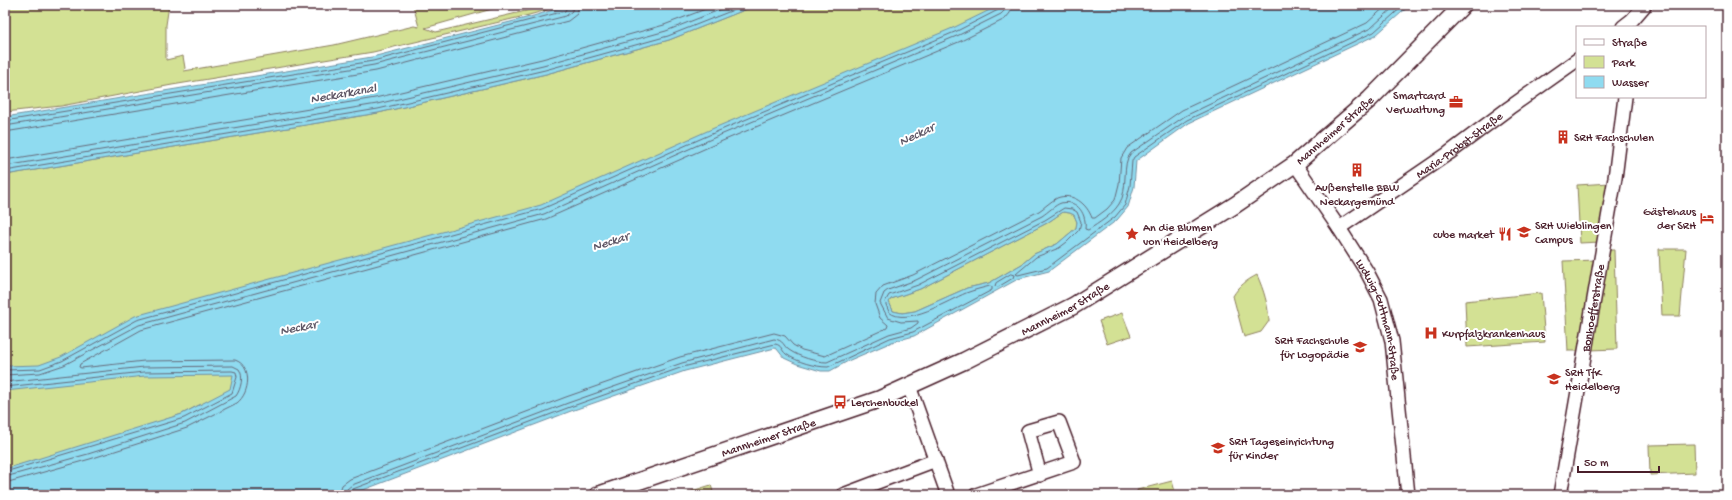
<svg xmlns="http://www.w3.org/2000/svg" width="1732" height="500" font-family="'Gochi Hand',sans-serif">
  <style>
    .green { fill: #d3e194; stroke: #8e8060 }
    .water { fill: #8fdbf0; stroke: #7390a1; fill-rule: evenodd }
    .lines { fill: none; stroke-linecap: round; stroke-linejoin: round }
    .shore { stroke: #666a7a; stroke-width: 1 }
    .minor-casing { stroke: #4a1f2b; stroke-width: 16 }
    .tertiary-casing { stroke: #4a1f2b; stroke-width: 19 }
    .minor { stroke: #fff; stroke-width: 13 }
    .tertiary { stroke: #fff; stroke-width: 16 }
    .labels { text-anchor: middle; stroke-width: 4; stroke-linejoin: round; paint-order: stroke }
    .poi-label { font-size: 12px; fill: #4a1f2b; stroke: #fff; text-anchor: start }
    .street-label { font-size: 12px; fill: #4a1f2b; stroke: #fff }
    .water-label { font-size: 13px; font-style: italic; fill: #5f5766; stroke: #fff }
  </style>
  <rect width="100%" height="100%" fill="#fff"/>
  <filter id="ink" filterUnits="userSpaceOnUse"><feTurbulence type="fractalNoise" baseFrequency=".025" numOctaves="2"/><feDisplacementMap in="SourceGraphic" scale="8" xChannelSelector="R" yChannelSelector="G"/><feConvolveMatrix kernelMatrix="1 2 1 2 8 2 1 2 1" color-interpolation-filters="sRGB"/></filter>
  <g filter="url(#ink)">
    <path class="green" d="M5 5H169L166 25V60L183 56 185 68 184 71 334 45 414 26 419 27 413 5H506L425 28 436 32 551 5H565L529 15 373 52 172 85 61 106 5 112Z
      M757 5H1208L197 406 182 414 96 443 5 469V175L378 113 546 74 669 40Z
      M1610 183 1600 242 1580 243 1577 185Z
      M1063 212 1070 213 1074 215 1077 222 1076 228 1057 244 1034 254 1022 264 989 283 967 288 915 311 902 313 893 311 889 302 891 299 920 289 1047 223Z
      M1659 249H1686L1680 316H1662Z
      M1606 250H1614L1617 349 1590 350Z
      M1598 260 1582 351H1568L1563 261Z
      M1257 275C1264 291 1268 304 1269 321L1261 332 1244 337 1233 296C1239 286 1247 280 1257 275Z
      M1541 293 1545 342 1467 347 1465 301Z
      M1122 313 1131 336 1107 344 1099 321Z
      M1694 444 1695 473 1650 475 1649 445Z
      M1172 481 1176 495H1138L1137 490Z
      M711 485 714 495H679Z"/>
    <path class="water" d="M570 5H757L669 40 546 74 378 113 5 175V117L372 57 530 17Z
      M1000 5H1410L1376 35 1189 123 1136 161 1134 187 1128 207 1117 220 1049 271 1018 279 914 336 892 342 850 360 830 371H821L797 364 784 358 777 349 775 348 685 371 571 411 350 495H5V469L182 414 230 389 233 375 145 376 5 391V366L39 365 61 357 135 316 541 205 714 128 955 27ZM1063 212 1070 213 1074 215 1077 222 1076 228 1057 244 1034 254 1022 264 989 283 967 288 915 311 902 313 893 311 889 302 891 299 920 289 1047 223Z"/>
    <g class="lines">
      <path class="shore" d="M5 121 373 61 565 11 568 5
        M5 126 374 65 566 16 572 11 573 5
        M5 132 376 71 568 21 577 14 579 5
        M5 160 375 98 542 59 664 25 716 5
        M5 166 377 104 543 65 666 31 732 5
        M5 171 378 109 545 70 668 36 746 5
        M1011 274 1014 275 1013 278 998 287 995 286 996 283Z
        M5 370 40 369 62 361 137 320 542 209 716 132 957 31 998 10 1001 5
        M5 375 40 373 64 365 139 325 544 214 718 136 959 35 1001 14 1005 10 1006 5
        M5 382 144 367 233 366 239 369C244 376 241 389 236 396L185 423 88 454 5 477
        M5 387 144 372 232 371 236 372 237 377 232 393 184 418 5 472
        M5 483 90 459 187 428 237 403C250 393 253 366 235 360L144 361 81 368 79 367 80 364 141 330 546 219 720 142 961 41 1005 19 1010 13 1012 5
        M339 495 342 485 350 479 566 397 680 357 774 333 785 336 793 345 802 350 825 356 887 328 888 325 880 318 875 304 876 294 883 286 913 275 1039 211C1045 207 1051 201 1057 198 1073 192 1087 204 1092 218H1095L1107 209 1115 200 1119 184 1121 158 1127 148 1182 110 1367 23 1387 5
        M345 495 347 489 352 485 568 403 682 363 774 339C784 340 783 346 789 350 799 357 816 362 827 362L889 334 911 328 918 323V321L901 322 888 318 880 303 884 293 888 290 916 280 1042 216C1048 212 1055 205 1061 203 1078 199 1087 215 1085 229L1088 230C1099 223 1112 215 1119 204 1129 190 1121 163 1131 153L1185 116 1371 28 1396 5
        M350 495 353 489 570 407 683 367 775 344C782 345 781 350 786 354 797 362 815 367 828 367L890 338 913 332 992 290V287L990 286C982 288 974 290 966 293 949 300 906 327 889 312L885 302 889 295 918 285 1045 220 1064 208 1072 209 1077 212 1081 222 1079 230 1067 242 1059 248 1036 257 1016 274 1018 275 1047 268 1115 217 1125 205 1130 186 1132 161 1134 157 1187 120 1374 32 1404 5"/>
      <g class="minor-casing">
        <g id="minor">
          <path d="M1623 27 1632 20 1645 5"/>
          <path id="s1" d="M1295 164 1339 228 1367 272 1381 299 1392 341 1408 495"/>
          <path id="s2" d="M1339 228 1449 153 1509 108 1577 60"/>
          <path d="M909 386 948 495"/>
          <path d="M843 495 936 460"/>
          <path d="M976 495 1074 462 1059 422 1028 431 1040 475"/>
          <path id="s3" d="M1560 495 1615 178 1625 97"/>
        </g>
      </g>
      <g class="tertiary-casing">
        <g id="tertiary">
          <path id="s4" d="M598 495 880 399 964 361 1073 306 1235 205 1295 164 1370 99 1463 5"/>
        </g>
      </g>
      <use href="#minor" class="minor"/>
      <use href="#tertiary" class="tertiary"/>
    </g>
  </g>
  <defs>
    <g id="office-bare" transform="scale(1.08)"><path d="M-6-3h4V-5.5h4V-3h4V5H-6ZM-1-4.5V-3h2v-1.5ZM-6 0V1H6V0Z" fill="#c8321e" stroke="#fff" stroke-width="2.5" paint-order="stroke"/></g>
    <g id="building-bare" transform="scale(1.08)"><path d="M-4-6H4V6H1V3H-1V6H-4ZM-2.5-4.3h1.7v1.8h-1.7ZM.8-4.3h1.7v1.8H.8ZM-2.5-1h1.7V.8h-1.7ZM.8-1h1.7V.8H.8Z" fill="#c8321e" stroke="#fff" stroke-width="2.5" paint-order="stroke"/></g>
    <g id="hotel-bare" transform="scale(1.08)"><path d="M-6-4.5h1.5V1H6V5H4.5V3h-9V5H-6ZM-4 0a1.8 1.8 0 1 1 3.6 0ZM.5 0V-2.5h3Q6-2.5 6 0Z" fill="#c8321e" stroke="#fff" stroke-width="2.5" paint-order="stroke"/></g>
    <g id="university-bare" transform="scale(1.08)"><path d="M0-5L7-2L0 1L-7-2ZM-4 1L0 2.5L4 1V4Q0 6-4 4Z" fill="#c8321e" stroke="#fff" stroke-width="2.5" paint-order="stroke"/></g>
    <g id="sight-bare" transform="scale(1.08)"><path d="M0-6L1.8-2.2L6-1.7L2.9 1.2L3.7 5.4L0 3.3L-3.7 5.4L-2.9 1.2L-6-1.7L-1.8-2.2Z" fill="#c8321e" stroke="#fff" stroke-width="2.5" paint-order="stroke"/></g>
    <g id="restaurant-bare" transform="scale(1.08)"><path d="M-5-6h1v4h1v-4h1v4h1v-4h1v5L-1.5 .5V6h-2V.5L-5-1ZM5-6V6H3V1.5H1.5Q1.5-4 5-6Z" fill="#c8321e" stroke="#fff" stroke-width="2.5" paint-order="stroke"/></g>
    <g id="hospital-bare" transform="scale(1.08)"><path d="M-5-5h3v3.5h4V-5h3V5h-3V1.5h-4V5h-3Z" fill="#c8321e" stroke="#fff" stroke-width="2.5" paint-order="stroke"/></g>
    <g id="school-bare" transform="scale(1.08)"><path d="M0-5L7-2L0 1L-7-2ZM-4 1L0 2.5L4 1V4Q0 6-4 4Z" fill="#c8321e" stroke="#fff" stroke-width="2.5" paint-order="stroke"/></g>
    <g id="bus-bare" transform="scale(1.08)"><path d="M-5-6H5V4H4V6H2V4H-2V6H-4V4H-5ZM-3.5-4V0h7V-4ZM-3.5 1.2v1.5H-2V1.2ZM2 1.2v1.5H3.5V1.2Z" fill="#c8321e" stroke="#fff" stroke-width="2.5" paint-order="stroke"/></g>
  </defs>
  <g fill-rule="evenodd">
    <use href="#office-bare" x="1456" y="102"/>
    <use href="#building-bare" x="1563" y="137"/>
    <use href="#building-bare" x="1357" y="170"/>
    <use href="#hotel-bare" x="1707" y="218"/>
    <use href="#university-bare" x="1524" y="232"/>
    <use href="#sight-bare" x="1132" y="234"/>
    <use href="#restaurant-bare" x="1505" y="234"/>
    <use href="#hospital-bare" x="1431" y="333"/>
    <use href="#university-bare" x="1360" y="347"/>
    <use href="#school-bare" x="1554" y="379"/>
    <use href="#bus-bare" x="840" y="402"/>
    <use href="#school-bare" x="1218" y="448"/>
  </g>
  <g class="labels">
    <g class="poi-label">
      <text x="1445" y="99" text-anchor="end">Smartcard<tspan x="1445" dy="14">Verwaltung</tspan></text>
      <text x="1574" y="141">SRH Fachschulen</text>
      <text x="1357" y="191" text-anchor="middle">Außenstelle BBW<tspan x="1357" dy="14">Neckargemünd</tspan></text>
      <text x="1696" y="215" text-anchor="end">Gästehaus<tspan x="1696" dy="14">der SRH</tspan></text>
      <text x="1535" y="229">SRH Wieblingen<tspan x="1535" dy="14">Campus</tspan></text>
      <text x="1143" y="231">An die Blumen<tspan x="1143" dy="14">von Heidelberg</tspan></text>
      <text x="1494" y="238" text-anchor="end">cube market</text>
      <text x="1442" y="337">Kurpfalzkrankenhaus</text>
      <text x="1349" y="344" text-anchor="end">SRH Fachschule<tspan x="1349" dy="14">für Logopädie</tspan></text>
      <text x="1565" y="376">SRH TfK<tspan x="1565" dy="14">Heidelberg</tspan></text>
      <text x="851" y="406">Lerchenbuckel</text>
      <text x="1229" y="445">SRH Tageseinrichtung<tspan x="1229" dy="14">für Kinder</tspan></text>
    </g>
    <g class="street-label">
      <text dy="4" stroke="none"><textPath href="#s4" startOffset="828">Mannheimer Straße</textPath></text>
      <text dy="4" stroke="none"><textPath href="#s2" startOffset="146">Maria-Probst-Straße</textPath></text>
      <text dy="4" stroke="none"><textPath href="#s4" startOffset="504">Mannheimer Straße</textPath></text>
      <text dy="4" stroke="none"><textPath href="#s3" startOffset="190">Bonhoefferstraße</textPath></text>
      <text dy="4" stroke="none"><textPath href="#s1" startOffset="179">Ludwig-Guttmann-Straße</textPath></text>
      <text dy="4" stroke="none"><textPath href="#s4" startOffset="180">Mannheimer Straße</textPath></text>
    </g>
    <g class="water-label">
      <text transform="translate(343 92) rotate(-10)" y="5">Neckarkanal</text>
      <text transform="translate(916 133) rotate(-25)" y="5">Neckar</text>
      <text transform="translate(610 240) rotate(-18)" y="5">Neckar</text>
      <text transform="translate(298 326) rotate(-11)" y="5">Neckar</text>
    </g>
  </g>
  <rect width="1732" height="500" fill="none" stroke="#fff" stroke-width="20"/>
  <rect x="10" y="10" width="1712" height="480" fill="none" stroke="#4a1f2b" stroke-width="1.5" filter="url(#ink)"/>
  <rect x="1576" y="26" width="130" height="72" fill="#ffffff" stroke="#b7a5aa"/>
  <rect x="1584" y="39" width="20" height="6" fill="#ffffff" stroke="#b7a5aa"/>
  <text x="1612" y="46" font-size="12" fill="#4a1f2b">Straße</text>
  <rect x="1584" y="56" width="20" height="12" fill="#d3e194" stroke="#b7a5aa"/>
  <text x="1612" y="66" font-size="12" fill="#4a1f2b">Park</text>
  <rect x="1584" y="76" width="20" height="12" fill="#8fdbf0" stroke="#b7a5aa"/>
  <text x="1612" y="86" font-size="12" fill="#4a1f2b">Wasser</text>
  <path d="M1578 466v6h81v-6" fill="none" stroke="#4a1f2b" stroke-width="2"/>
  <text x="1584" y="466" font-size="12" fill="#4a1f2b" stroke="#ffffff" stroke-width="3" paint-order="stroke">50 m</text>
</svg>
